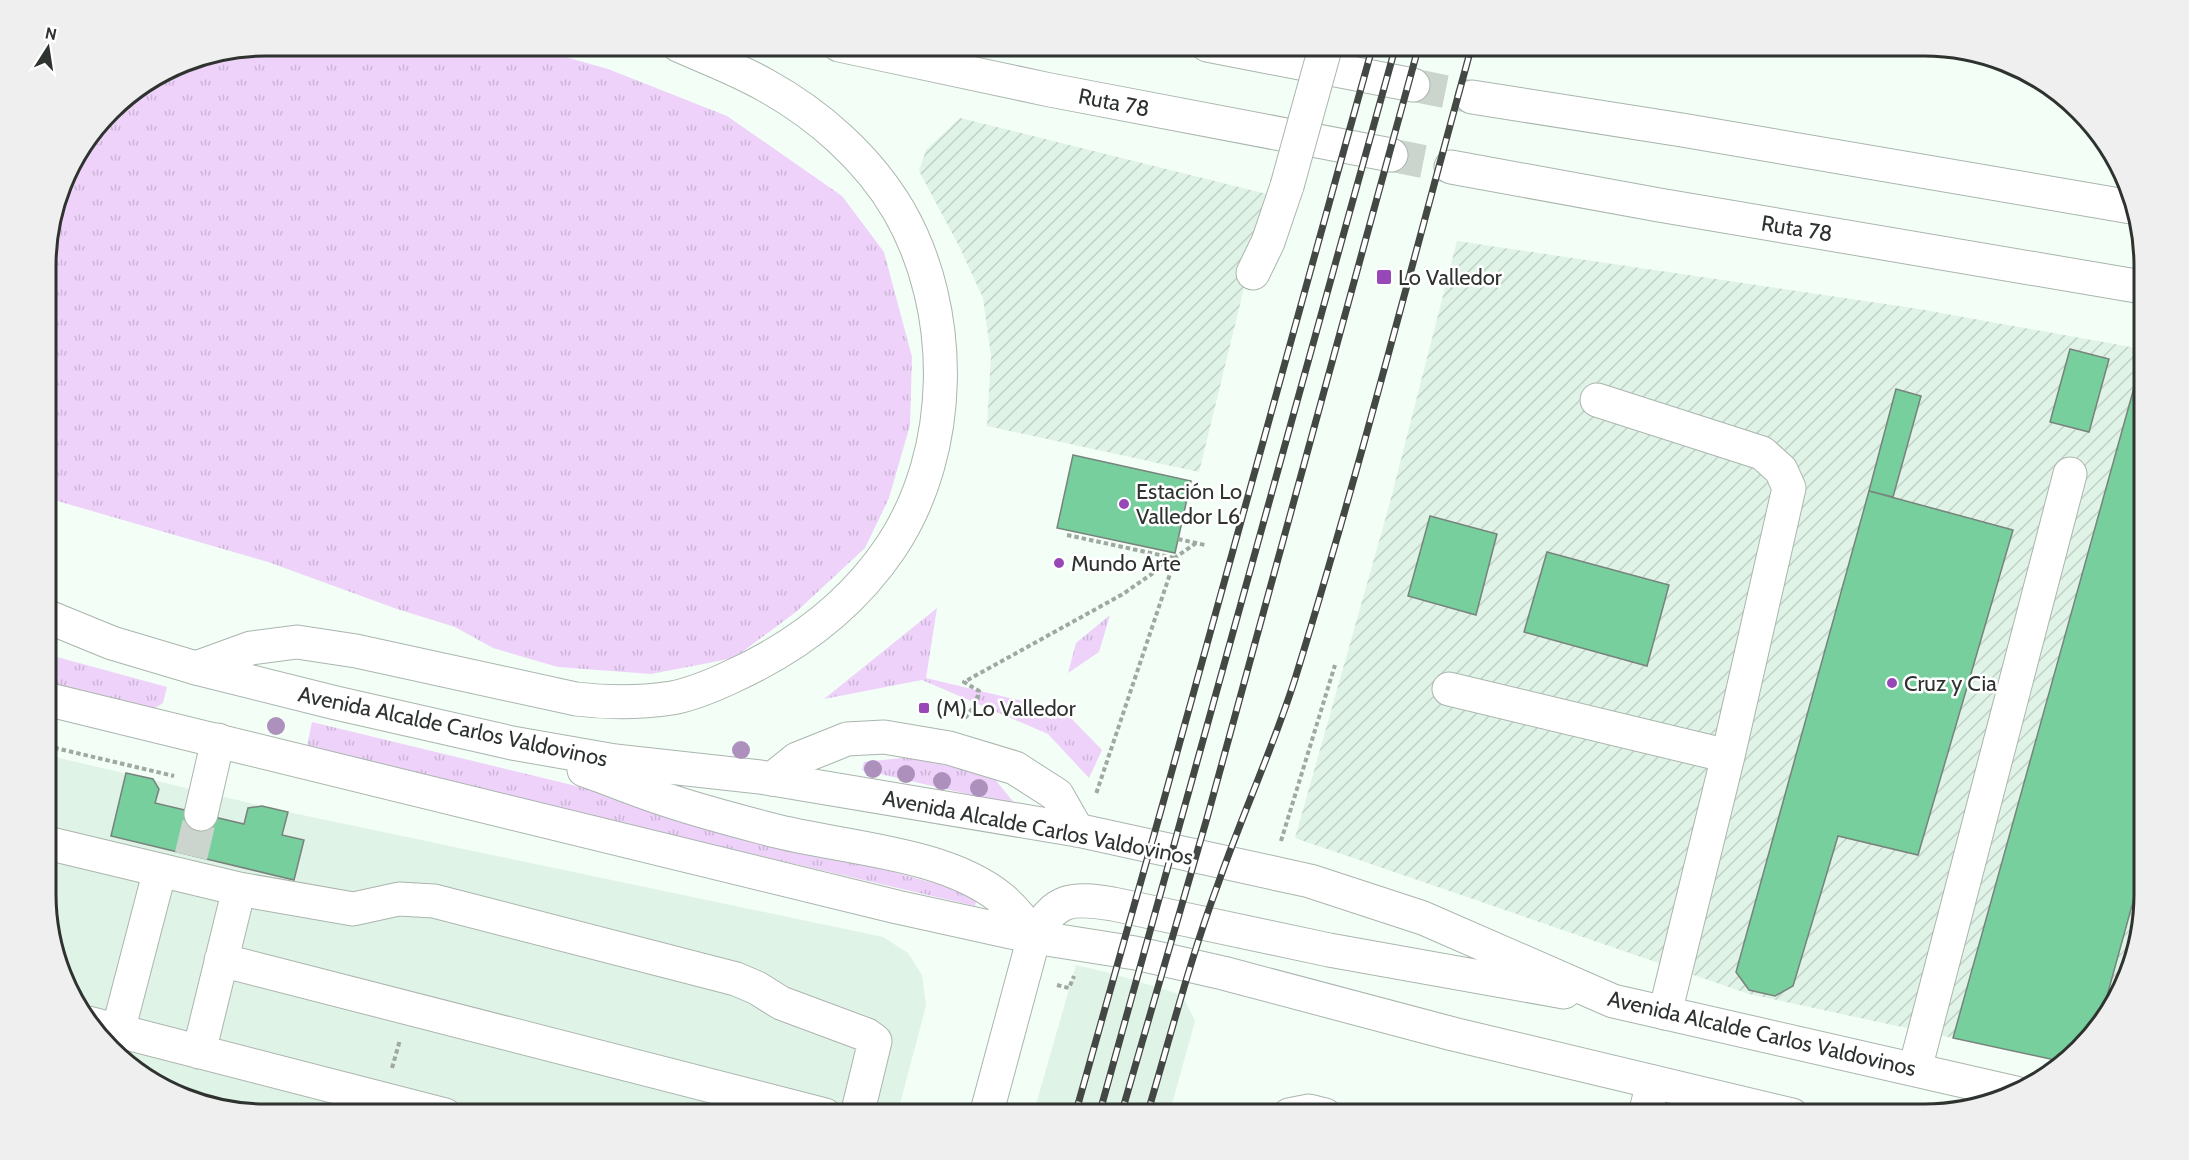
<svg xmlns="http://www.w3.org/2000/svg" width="2189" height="1160" font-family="Cabin,sans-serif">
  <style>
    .built { fill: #e0f3e7 }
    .industrial { fill: url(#industrial-furrows) }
    .grass { fill: url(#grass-tufts) }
    .building { fill: #76cf9d; stroke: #78837c; stroke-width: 1.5 }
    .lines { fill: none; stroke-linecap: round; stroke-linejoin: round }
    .minor-tunnel { stroke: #cbd5ce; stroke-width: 33; stroke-dasharray: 33 16; stroke-linecap: butt }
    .highway-tunnel { stroke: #cbd5ce; stroke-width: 33; stroke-dasharray: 33 16; stroke-linecap: butt }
    .minor-casing { stroke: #aab5ae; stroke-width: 35 }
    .major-casing { stroke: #aab5ae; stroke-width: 35 }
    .highway-casing { stroke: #aab5ae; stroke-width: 35 }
    .path { stroke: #a0a8a2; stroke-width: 4; stroke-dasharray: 4.5 3; stroke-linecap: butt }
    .minor { stroke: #fff; stroke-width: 33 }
    .major { stroke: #fff; stroke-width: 33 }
    .highway { stroke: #fff; stroke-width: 33 }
    .rail-casing { stroke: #434845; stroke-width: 7 }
    .rail { stroke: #fff; stroke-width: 4.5; stroke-dasharray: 14; stroke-linecap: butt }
    .minor-bridge-casing { stroke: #aab5ae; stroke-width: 35; stroke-linecap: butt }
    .minor-bridge { stroke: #fff; stroke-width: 33 }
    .tree { fill: #ad91bc }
    .poi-dot { fill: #9847b6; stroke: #fff; stroke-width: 2 }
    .labels { text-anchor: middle; stroke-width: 5; stroke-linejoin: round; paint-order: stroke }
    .street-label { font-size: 22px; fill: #2f3330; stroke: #fff }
    .poi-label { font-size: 22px; fill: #2f3330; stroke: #fff; text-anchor: start }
    .rim { fill: none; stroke: #2f3330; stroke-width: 3 }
  </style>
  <defs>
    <pattern id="industrial-furrows" width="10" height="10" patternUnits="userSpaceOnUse" patternTransform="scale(1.5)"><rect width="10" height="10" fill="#e0f3e7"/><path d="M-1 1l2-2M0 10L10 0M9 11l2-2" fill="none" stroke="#c0d1c6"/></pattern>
    <pattern id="grass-tufts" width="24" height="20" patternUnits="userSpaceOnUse" patternTransform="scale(1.5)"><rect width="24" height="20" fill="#eed2fa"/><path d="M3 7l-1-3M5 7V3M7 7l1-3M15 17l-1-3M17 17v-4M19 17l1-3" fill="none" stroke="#ccb5d7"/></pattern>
  </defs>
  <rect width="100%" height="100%" fill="#f2fef6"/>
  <path class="built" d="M47 755 288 812 883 937 908 953 922 975 926 1006 897 1115H265L168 1092 90 1029 47 924Z
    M1076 965 1114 974 1182 995 1195 1021 1169 1115H1033Z"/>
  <path class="industrial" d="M960 118 1267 194 1199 472 987 426 991 356 983 298 960 248 919 171 926 150Z
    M1457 241 1919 309 2142 349 2144 895 2121 992 2089 1040 2064 1062 1749 994 1295 838 1389 506Z"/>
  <path class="grass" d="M265 45H523L608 69 727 116 842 196 884 252 912 357 910 425 889 498 865 548 796 612 734 658 651 674 558 667 493 648 455 627 397 609 268 562 54 500 46 452 45 251 52 226 63 211 57 207 68 168 120 100 181 62Z
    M937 608 926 678 1064 711 1102 750 1089 778 1048 734 922 680 824 699Z
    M1110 615 1099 652 1068 673 1076 643Z
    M46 654 167 687 163 703 144 715 46 689Z
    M312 722 568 784 978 895 975 906 306 750Z
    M912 757 993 777 1016 805 862 770 864 762Z"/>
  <path class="building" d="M2070 349 2109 359 2089 432 2050 422Z
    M2142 359 2144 862 2099 1025 2089 1040 2064 1062 1953 1038Z
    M1896 389 1921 396 1893 497 1869 491Z
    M1073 455 1191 481 1175 553 1057 528Z
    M1869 491 2013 530 1918 855 1838 836 1793 986 1775 996 1749 990 1736 972Z
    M1430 516 1497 534 1476 615 1408 596Z
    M1547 552 1669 585 1647 666 1524 632Z
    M126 773 153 779 159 789 155 803 244 824 248 808 262 806 288 812 282 835 304 840 294 880 111 836Z"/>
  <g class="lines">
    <path class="minor-tunnel" d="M191 856 201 814"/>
    <path class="highway-tunnel" d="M1413 85 1472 97
      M1391 155 1451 167"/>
    <g class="minor-casing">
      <path id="minor" d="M1253 273 1268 242 1287 186
        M1597 400 1762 453 1781 470 1789 488 1728 756 1665 1013
        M1449 689 1728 756
        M772 779 797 759 847 739 884 737 949 748 1015 768 1057 795 1077 830
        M201 814 218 740
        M47 843 239 889 353 909 399 899 434 901 736 979 757 988 781 1003 867 1035 875 1041 857 1115
        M221 960 825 1115
        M88 1023 445 1115
        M118 1031 160 870
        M199 1052 239 889
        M1915 1069 2070 474
        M1289 1115 1309 1111 1325 1115
        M1645 1115 1653 1082"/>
    </g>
    <g class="major-casing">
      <path id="major" d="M46 616 112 643 196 668 336 703 512 743 615 761 760 777 1077 830 1310 881 1423 918 1613 1001 2016 1093
        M46 699 897 907 1034 937 1135 953 1223 973 1453 1034 1792 1115
        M584 770C613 780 641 792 670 801 703 812 738 821 772 830 841 848 946 852 1002 899 1015 910 1025 923 1034 937
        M986 1115 1034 937C1055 898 1071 897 1113 904L1329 950 1564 992"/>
    </g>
    <g class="highway-casing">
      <path id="highway" d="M839 45 1050 90 1391 155
        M1207 45 1413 85
        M1472 97 1682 130 2131 207
        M1451 167 1659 205 2142 287
        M196 668 251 648 297 642 356 651 576 699C609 703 639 703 672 698 693 694 714 685 733 676 796 647 852 605 891 547 955 451 956 310 899 211 868 158 818 114 765 85 737 69 707 58 678 45"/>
    </g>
    <path class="path" d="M1067 535 1174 558 1170 574 1096 794
      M1178 539 1205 545
      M965 718 976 704 979 691 964 682 1123 594 1196 543
      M47 746 174 776
      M1281 841 1335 665
      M1057 985 1069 988 1074 976
      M392 1068 400 1040"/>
    <use href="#minor" class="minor"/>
    <use href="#major" class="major"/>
    <use href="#highway" class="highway"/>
    <g class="rail-casing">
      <path id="rail" d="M1075 1115 1163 803 1373 45
        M1099 1115 1396 45
        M1121 1115 1207 818 1419 45
        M1147 1115C1170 1038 1190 959 1218 884 1242 815 1273 748 1295 679 1360 469 1414 256 1472 45"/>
    </g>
    <use href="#rail" class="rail"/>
    <g class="minor-bridge-casing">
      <path id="minor-bridge" d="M1287 186 1326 45"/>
    </g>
    <use href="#minor-bridge" class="minor-bridge"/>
  </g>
  <g class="tree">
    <circle cx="276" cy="726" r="9"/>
    <circle cx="741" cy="750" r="9"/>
    <circle cx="873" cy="769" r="9"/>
    <circle cx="906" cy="774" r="9"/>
    <circle cx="942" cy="781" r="9"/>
    <circle cx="979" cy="788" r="9"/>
  </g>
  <g class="poi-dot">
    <rect x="1376" y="269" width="16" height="16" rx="3"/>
    <circle cx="1124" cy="504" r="6"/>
    <circle cx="1059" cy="563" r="6"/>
    <circle cx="1892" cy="683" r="6"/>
    <rect x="918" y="702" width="12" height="12" rx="3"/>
  </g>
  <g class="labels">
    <g class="street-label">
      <text transform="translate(1114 102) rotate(11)" y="8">Ruta 78</text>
      <text transform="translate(1797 228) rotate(9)" y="8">Ruta 78</text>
      <text transform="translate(453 726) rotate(12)" y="8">Avenida Alcalde Carlos Valdovinos</text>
      <text transform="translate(1038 827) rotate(11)" y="8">Avenida Alcalde Carlos Valdovinos</text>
      <text transform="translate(1762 1033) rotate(13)" y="8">Avenida Alcalde Carlos Valdovinos</text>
    </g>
    <g class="poi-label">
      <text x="1398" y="285">Lo Valledor</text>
      <text x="1136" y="499">Estación Lo<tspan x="1136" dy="25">Valledor L6</tspan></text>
      <text x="1071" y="571">Mundo Arte</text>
      <text x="1904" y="691">Cruz y Cia</text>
      <text x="936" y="716">(M) Lo Valledor</text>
    </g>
  </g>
  <path d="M0 0H2189V1160H0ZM266 56H1924A210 210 0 0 1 2134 266V894A210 210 0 0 1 1924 1104H266A210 210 0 0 1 56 894V266A210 210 0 0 1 266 56Z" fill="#eeefee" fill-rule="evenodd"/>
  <path class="rim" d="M266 56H1924A210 210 0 0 1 2134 266V894A210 210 0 0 1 1924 1104H266A210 210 0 0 1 56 894V266A210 210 0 0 1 266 56Z"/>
  <g transform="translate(48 48) rotate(12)" stroke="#ffffff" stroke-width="4.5" paint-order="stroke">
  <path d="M0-4.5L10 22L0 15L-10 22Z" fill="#2f3330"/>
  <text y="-9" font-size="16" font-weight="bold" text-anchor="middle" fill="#2f3330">N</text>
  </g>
</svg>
